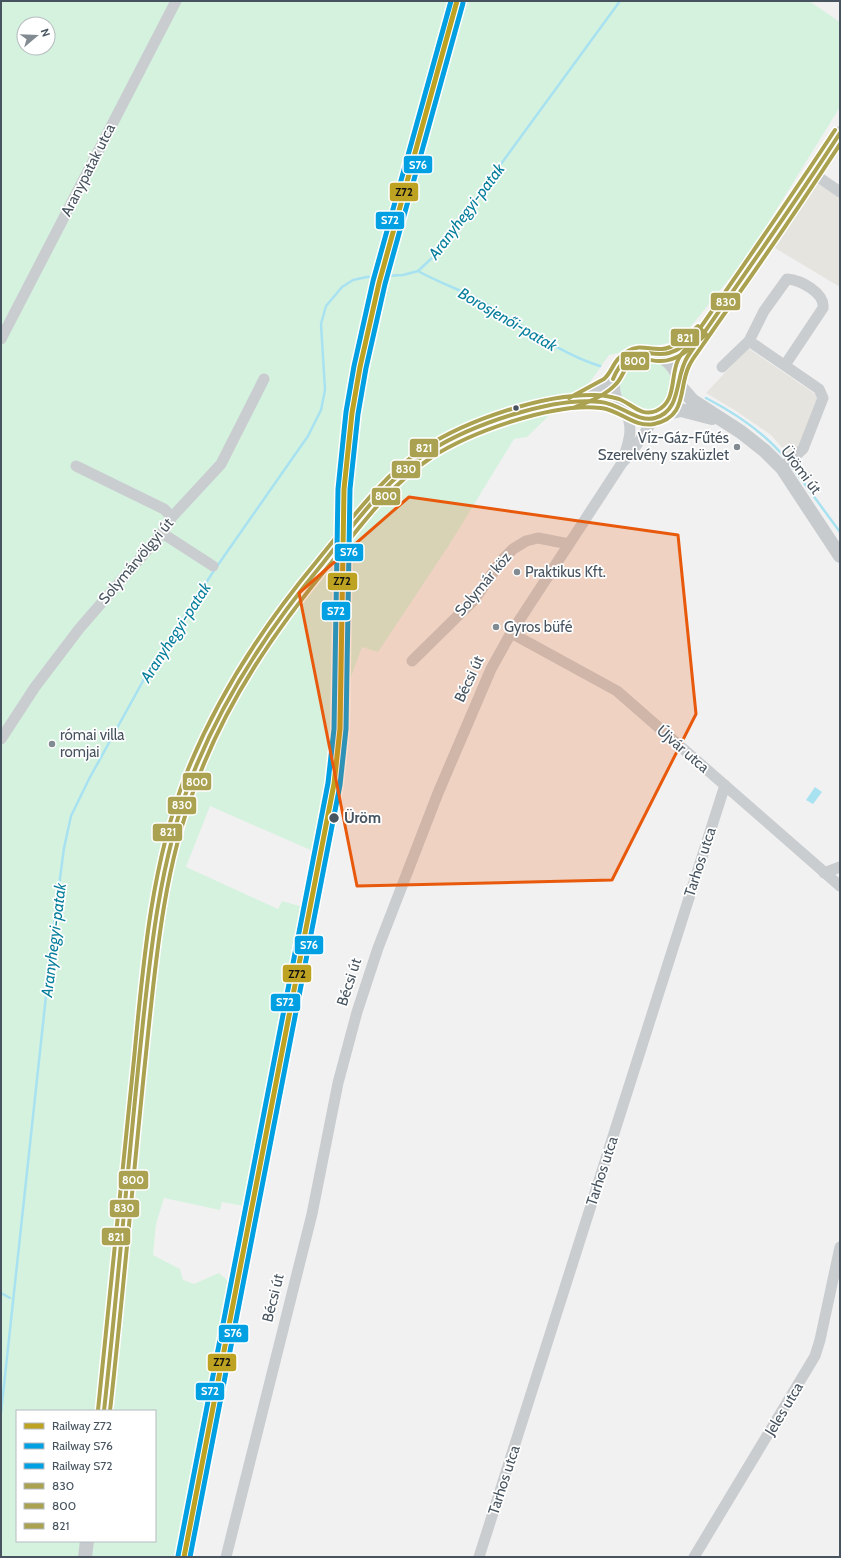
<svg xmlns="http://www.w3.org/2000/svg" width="841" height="1558" font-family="Cabin,sans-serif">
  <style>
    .commercial { fill: #e6e4df }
    .green { fill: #d5f2df; fill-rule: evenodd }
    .water { fill: #a8e2f1 }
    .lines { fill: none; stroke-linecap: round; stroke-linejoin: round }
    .stream { stroke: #a8e2f1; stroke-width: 2.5 }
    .minor { stroke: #cacdd0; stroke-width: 11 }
    .major { stroke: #c7cbce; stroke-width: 14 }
    .bus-1-casing { stroke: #fff; stroke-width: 7 }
    .bus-2-casing { stroke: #fff; stroke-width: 7 }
    .bus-3-casing { stroke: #fff; stroke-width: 7 }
    .bus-1 { stroke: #aaa250; stroke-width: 4 }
    .bus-2 { stroke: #aaa250; stroke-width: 4 }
    .bus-3 { stroke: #aaa250; stroke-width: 4 }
    .rail-1-casing { stroke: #fff; stroke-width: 8 }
    .rail-2-casing { stroke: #fff; stroke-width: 8 }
    .rail-3-casing { stroke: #fff; stroke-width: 8 }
    .rail-1 { stroke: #bea221; stroke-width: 5 }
    .rail-2 { stroke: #00a0e3; stroke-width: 5 }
    .rail-3 { stroke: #00a0e3; stroke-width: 5 }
    .marked { fill: #e8590c; fill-opacity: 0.2; stroke: #e8590c; stroke-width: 3; stroke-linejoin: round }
    .bus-dot { fill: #47545f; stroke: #fff; stroke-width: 1.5 }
    .poi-dot { fill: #838b92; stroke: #fff; stroke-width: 1.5 }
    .labels { text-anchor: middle; stroke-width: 3.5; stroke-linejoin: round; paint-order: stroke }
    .street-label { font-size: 15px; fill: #47545f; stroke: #fff }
    .poi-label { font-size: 15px; fill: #47545f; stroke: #fff; text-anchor: start }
    .stop-label { font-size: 15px; font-weight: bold; fill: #47545f; stroke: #fff; text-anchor: start }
    .water-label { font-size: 16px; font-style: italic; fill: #077f9c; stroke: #fff }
    .line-badge { stroke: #fff; stroke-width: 1.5 }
    .badge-label { font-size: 11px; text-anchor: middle; font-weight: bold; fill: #fff }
    .pale-badge-label { font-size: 11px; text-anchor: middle; font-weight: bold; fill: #111 }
  </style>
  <rect width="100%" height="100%" fill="#f2f1f1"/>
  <path class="commercial" d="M817 182 840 197V287L775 248Z
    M748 348 818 396 800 446 791 458 771 435 736 411 706 393Z"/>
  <path class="green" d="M1 1H809L840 22V107L747 257 679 341 609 355 590 382 563 402 527 437 514 439 451 542 378 652 362 647 340 707 315 852 210 806 186 867 278 909 282 901 306 908 249 1207 222 1202 220 1210 164 1198 156 1224 153 1255 180 1269 183 1280 194 1284 219 1273 234 1286 180 1557H1ZM24 24H48V48H24ZM17 1411H155V1541H17Z
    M620 386a26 26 0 1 1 52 0a26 26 0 1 1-52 0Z"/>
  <path class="water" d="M815 787 822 792 813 804 806 800Z"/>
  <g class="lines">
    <path class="stream" d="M418 271C441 284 465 291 487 304 524 326 559 353 600 366
      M706 398C735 413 765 433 786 459
      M790 464 840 532
      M1 1293 10 1298
      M1 1413 53 931 64 848 71 816 89 779 143 681 213 572 308 436 321 410 325 390 321 324 326 306 342 287 353 280 367 277 403 275 418 271 433 257 620 1"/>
    <path class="minor" d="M814 174 840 192
      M1 339 176 1
      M749 341 764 311 787 279C801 280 825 293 823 308L785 365
      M722 367 749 341 819 389 823 398 803 449 782 468
      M623 459C629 442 634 427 625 411
      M76 466 164 509 172 517
      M162 533 213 566
      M511 633 617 691 840 886
      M412 661 474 600 501 561 513 549 526 541 538 538 569 544
      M1 739 35 687 79 629 162 533 172 517 221 464 264 379
      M824 873 840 867
      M226 1557 312 1214 338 1083 357 1012 378 948 438 793 491 669 511 633 622 463 632 452 655 417
      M479 1557 725 785
      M694 1557 815 1356 820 1340 840 1247"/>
    <path class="major" d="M613 386a33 33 0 1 1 66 0a33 33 0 1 1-66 0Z
      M658 355 674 351 696 336
      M678 379 683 363 791 208 840 133
      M679 385 693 401 741 432 765 451 782 468 840 556
      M577 400 605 386 613 379
      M663 414 681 410 712 418
      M104 1411C117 1297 127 1182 139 1068 146 1005 150 942 162 881 173 820 196 759 225 704 263 631 317 569 369 507 386 488 403 470 424 455 467 426 569 390 620 406
      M85 1557 87 1541"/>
    <g class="bus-1-casing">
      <path id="bus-1" d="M613 379C619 364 630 352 648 353 655 354 662 355 669 353 683 349 692 339 702 330
        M104 1411C117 1294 127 1177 139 1060 149 966 157 869 191 779 222 699 269 628 323 563 355 523 386 479 430 451 471 425 553 396 601 402 621 404 637 423 655 418 683 410 674 376 688 356 739 282 791 209 840 133"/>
    </g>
    <g class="bus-2-casing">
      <path id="bus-2" d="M573 408C588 402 605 396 616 384 624 376 623 366 635 361 643 357 651 361 659 361 678 362 693 346 706 334
        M110 1411C123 1295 133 1179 145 1063 155 969 162 873 196 784 226 702 275 630 331 563 361 525 391 484 432 457 471 432 554 402 601 408 620 410 634 428 654 424 688 417 678 388 689 366 692 359 698 352 702 346 713 330 724 314 735 299 771 248 806 196 840 144"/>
    </g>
    <g class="bus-3-casing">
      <path id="bus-3" d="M569 398 604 379C614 370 612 360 628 351 639 344 650 350 662 349 676 348 688 335 698 326
        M98 1410C111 1293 121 1176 134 1059 143 964 151 867 185 777 216 698 263 626 317 561 350 521 381 477 424 448 467 420 543 394 595 395 602 395 612 397 619 399 632 404 641 417 656 411 677 402 670 377 678 360 680 355 684 351 687 347 737 275 787 203 835 130"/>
    </g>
    <use href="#bus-1" class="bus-1"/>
    <use href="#bus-2" class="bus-2"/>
    <use href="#bus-3" class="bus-3"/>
    <g class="rail-1-casing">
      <path id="rail-1" d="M184 1557 334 784 340 729 344 489 352 413 360 367 379 283 457 1"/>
    </g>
    <g class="rail-2-casing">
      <path id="rail-2" d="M190 1557 340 785 346 729 350 489 358 414 366 368 385 284 463 3"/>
    </g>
    <g class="rail-3-casing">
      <path id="rail-3" d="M178 1556 328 783 334 729 338 489 346 412 354 366 373 281 451 1"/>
    </g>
    <use href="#rail-1" class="rail-1"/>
    <use href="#rail-2" class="rail-2"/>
    <use href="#rail-3" class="rail-3"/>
  </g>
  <path class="marked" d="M409 497 678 535 696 714 612 880 357 886 299 593Z"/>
  <g class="bus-dot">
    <circle cx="516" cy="408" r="3.5"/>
    <circle cx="334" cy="818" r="5.5"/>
  </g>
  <g class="poi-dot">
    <circle cx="737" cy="447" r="4"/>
    <circle cx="517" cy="572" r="4"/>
    <circle cx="496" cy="627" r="4"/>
    <circle cx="52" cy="744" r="4"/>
  </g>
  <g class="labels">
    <g class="street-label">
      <text transform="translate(88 170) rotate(-63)" y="5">Aranypatak utca</text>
      <text transform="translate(801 470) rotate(53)" y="5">Ürömi út</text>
      <text transform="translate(136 561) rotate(-50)" y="5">Solymárvölgyi út</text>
      <text transform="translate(483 584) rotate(-50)" y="5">Solymár köz</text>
      <text transform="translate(469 679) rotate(-65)" y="5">Bécsi út</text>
      <text transform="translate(683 749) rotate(41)" y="5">Újvár utca</text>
      <text transform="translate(700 862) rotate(-72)" y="5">Tarhos utca</text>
      <text transform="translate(349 982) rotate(-72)" y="5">Bécsi út</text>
      <text transform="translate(602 1171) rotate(-72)" y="5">Tarhos utca</text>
      <text transform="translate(273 1298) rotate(-76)" y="5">Bécsi út</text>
      <text transform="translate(784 1409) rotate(-59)" y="5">Jeles utca</text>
      <text transform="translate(504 1480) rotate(-72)" y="5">Tarhos utca</text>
    </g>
    <g class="poi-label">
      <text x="729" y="443" text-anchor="end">Víz-Gáz-Fűtés<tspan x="729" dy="17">Szerelvény szaküzlet</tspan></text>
      <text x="525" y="577">Praktikus Kft.</text>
      <text x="504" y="632">Gyros büfé</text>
      <text x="60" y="740">római villa<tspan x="60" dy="17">romjai</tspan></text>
    </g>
    <g class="stop-label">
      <text x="344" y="823">Üröm</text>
    </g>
    <g class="water-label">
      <text transform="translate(466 211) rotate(-53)" y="6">Aranyhegyi-patak</text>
      <text transform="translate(508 319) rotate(30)" y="6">Borosjenői-patak</text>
      <text transform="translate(175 632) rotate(-57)" y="6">Aranyhegyi-patak</text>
      <text transform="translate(53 940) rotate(-83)" y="6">Aranyhegyi-patak</text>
    </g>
  </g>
  <g class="line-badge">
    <rect x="403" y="155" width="30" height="19" rx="4" fill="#00a0e3"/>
    <rect x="389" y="182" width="30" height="20" rx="4" fill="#bea221"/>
    <rect x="375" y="211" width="30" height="19" rx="4" fill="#00a0e3"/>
    <rect x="710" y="292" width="31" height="19" rx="4" fill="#aaa250"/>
    <rect x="670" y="328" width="30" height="19" rx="4" fill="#aaa250"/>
    <rect x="620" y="351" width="30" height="20" rx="4" fill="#aaa250"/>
    <rect x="409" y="438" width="30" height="20" rx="4" fill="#aaa250"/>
    <rect x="391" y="460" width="30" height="19" rx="4" fill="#aaa250"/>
    <rect x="371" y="487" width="30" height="19" rx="4" fill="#aaa250"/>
    <rect x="334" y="543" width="30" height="19" rx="4" fill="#00a0e3"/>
    <rect x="327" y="572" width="31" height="19" rx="4" fill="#bea221"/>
    <rect x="321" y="601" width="30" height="20" rx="4" fill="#00a0e3"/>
    <rect x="182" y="772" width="30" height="19" rx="4" fill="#aaa250"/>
    <rect x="167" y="796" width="30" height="19" rx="4" fill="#aaa250"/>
    <rect x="152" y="823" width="31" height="19" rx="4" fill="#aaa250"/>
    <rect x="294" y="935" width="30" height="20" rx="4" fill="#00a0e3"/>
    <rect x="282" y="964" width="30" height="19" rx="4" fill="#bea221"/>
    <rect x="270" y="993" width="31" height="19" rx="4" fill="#00a0e3"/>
    <rect x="118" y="1170" width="31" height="20" rx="4" fill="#aaa250"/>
    <rect x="109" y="1199" width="31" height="19" rx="4" fill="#aaa250"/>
    <rect x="101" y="1227" width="30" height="19" rx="4" fill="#aaa250"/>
    <rect x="218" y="1324" width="31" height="19" rx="4" fill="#00a0e3"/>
    <rect x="207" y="1353" width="30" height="19" rx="4" fill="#bea221"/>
    <rect x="195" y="1382" width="30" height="19" rx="4" fill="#00a0e3"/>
  </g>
  <g class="badge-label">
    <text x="418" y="169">S76</text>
    <text x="390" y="224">S72</text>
    <text x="726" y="306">830</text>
    <text x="685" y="342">821</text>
    <text x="635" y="365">800</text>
    <text x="424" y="452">821</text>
    <text x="406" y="473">830</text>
    <text x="386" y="500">800</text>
    <text x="349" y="556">S76</text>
    <text x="336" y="615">S72</text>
    <text x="197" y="786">800</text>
    <text x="182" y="809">830</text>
    <text x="168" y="836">821</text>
    <text x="309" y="949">S76</text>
    <text x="285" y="1006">S72</text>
    <text x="133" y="1184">800</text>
    <text x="124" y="1212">830</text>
    <text x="116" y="1241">821</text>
    <text x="233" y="1337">S76</text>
    <text x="210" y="1395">S72</text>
  </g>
  <g class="pale-badge-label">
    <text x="404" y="196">Z72</text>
    <text x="342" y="585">Z72</text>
    <text x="297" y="978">Z72</text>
    <text x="222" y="1366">Z72</text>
  </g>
  <rect width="841" height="1558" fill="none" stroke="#47545f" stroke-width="4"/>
  <rect x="16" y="1410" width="140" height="132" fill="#ffffff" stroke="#b5bbbf"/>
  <rect x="24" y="1423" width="20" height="6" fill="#bea221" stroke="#b5bbbf"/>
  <text x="52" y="1430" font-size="12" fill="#47545f">Railway Z72</text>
  <rect x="24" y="1443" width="20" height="6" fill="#00a0e3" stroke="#b5bbbf"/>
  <text x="52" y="1450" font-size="12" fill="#47545f">Railway S76</text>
  <rect x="24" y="1463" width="20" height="6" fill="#00a0e3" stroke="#b5bbbf"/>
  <text x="52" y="1470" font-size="12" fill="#47545f">Railway S72</text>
  <rect x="24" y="1483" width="20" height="6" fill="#aaa250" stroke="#b5bbbf"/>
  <text x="52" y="1490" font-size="12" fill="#47545f">830</text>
  <rect x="24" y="1503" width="20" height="6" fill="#aaa250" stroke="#b5bbbf"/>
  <text x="52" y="1510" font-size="12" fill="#47545f">800</text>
  <rect x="24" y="1523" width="20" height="6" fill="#aaa250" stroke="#b5bbbf"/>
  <text x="52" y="1530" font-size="12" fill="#47545f">821</text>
  <g transform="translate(36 36) rotate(71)"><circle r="19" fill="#ffffff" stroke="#b5bbbf"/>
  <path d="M0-3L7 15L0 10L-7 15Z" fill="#838b92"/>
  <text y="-6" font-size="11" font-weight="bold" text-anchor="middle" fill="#47545f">N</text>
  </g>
</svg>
